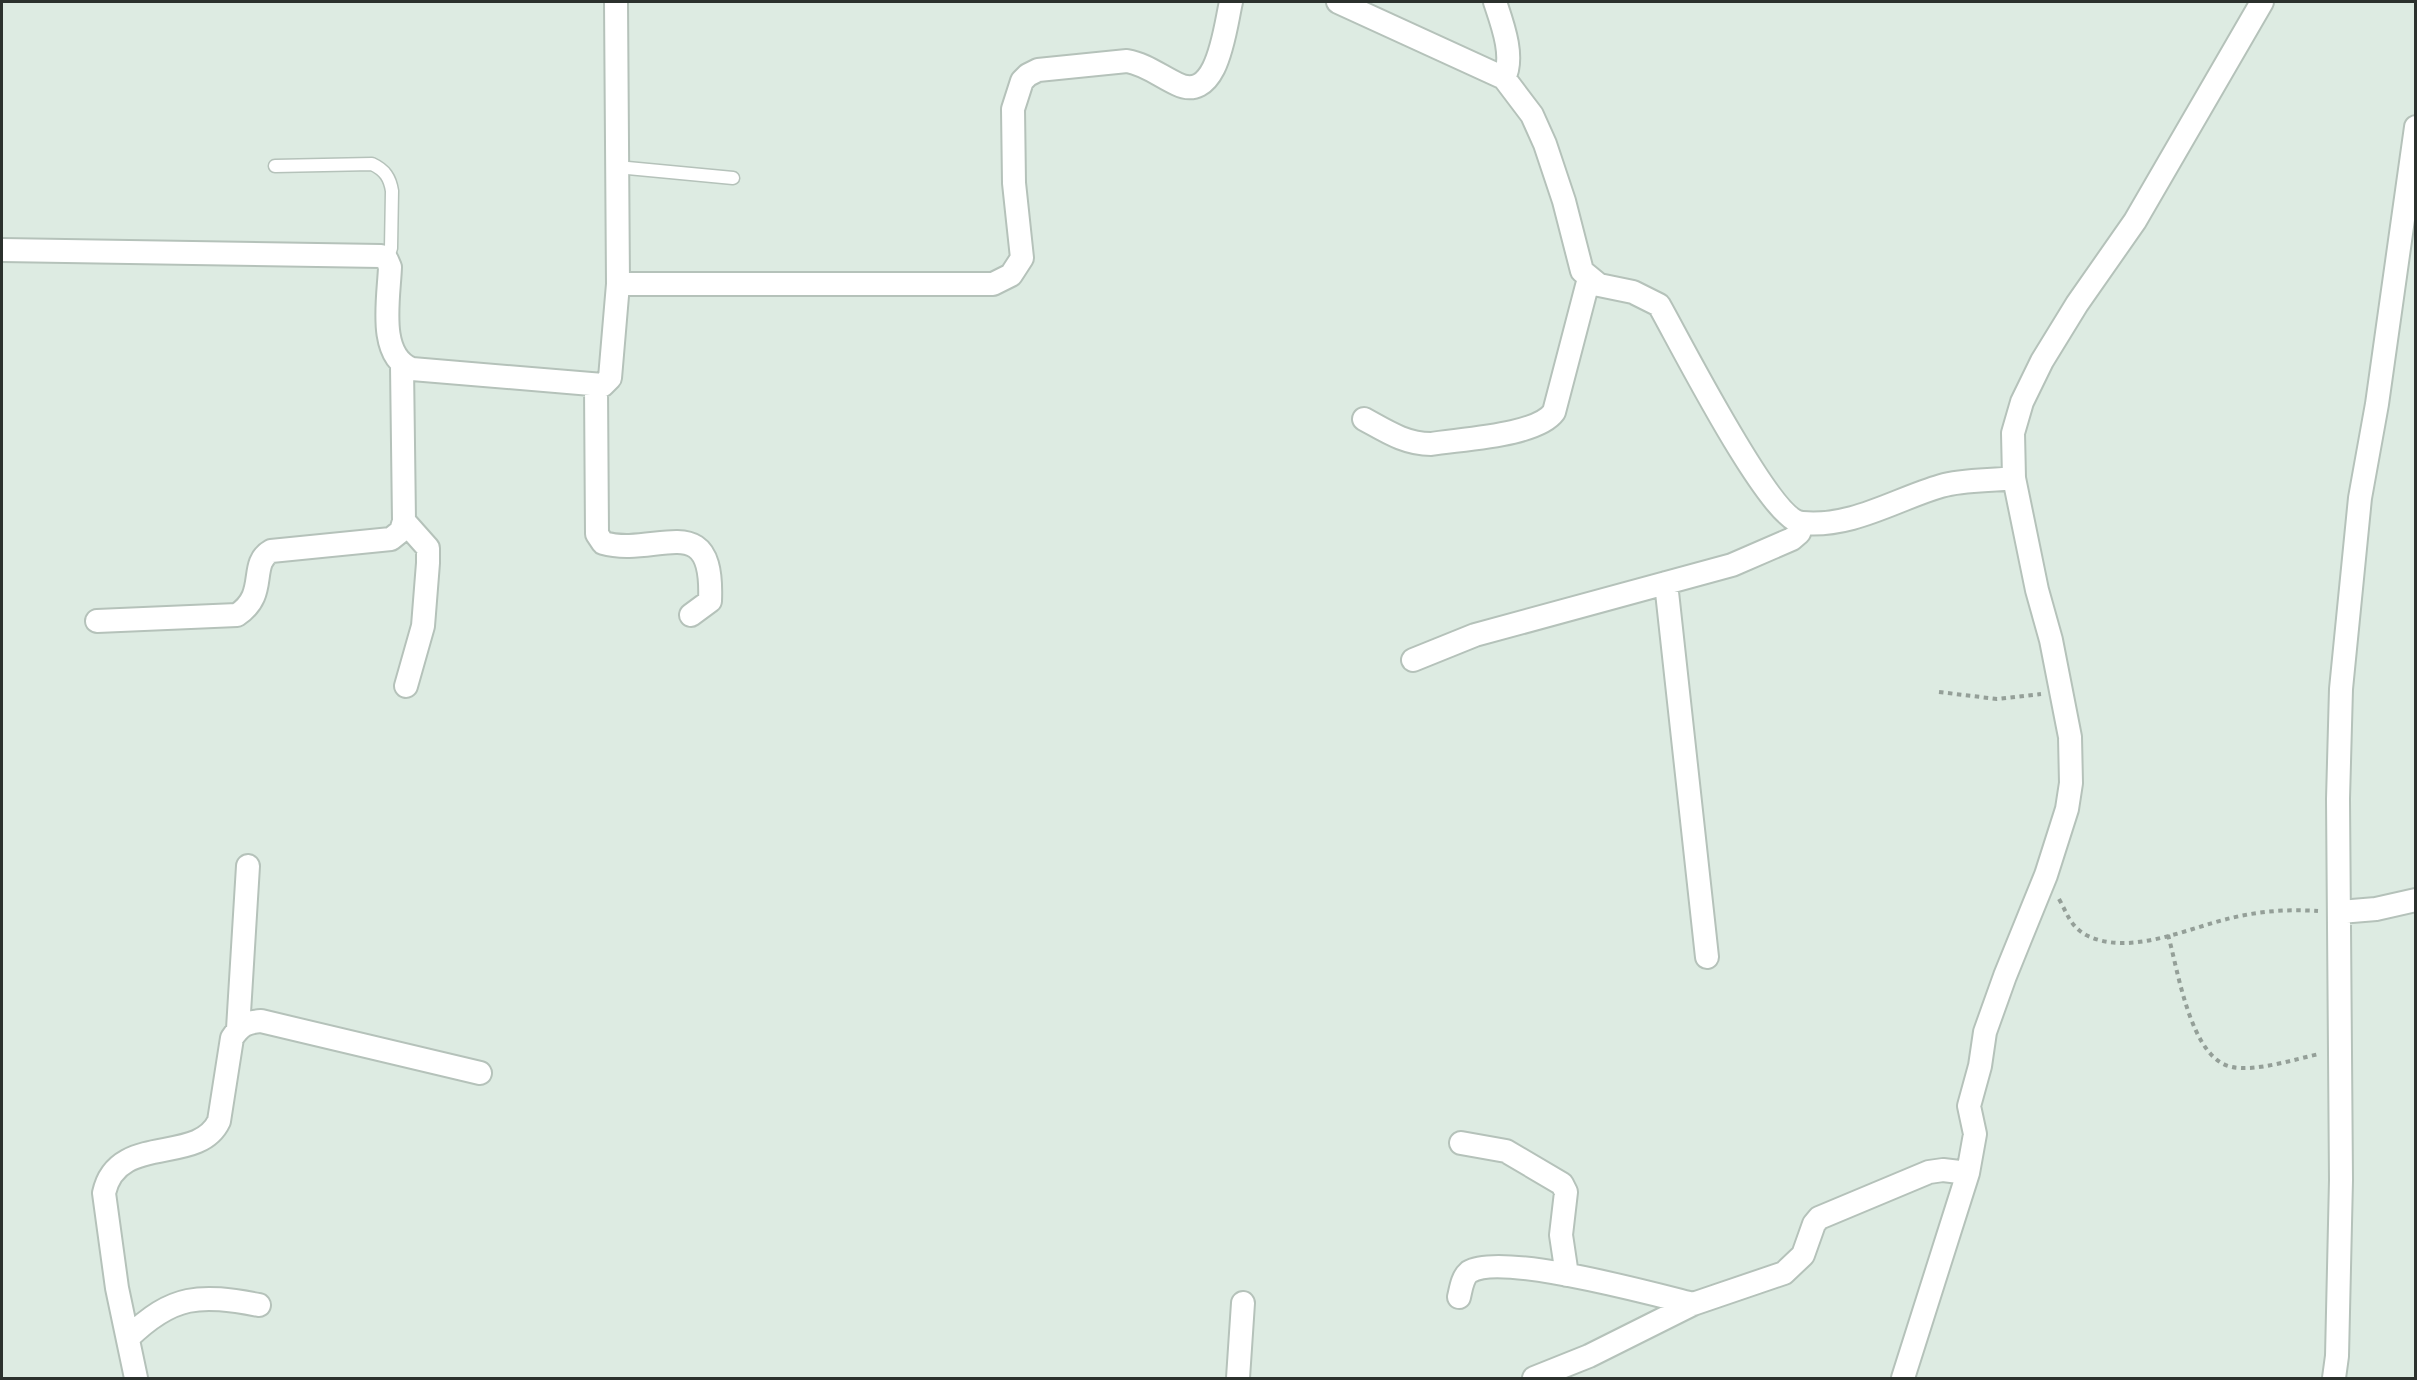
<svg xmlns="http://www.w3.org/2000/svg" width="2417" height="1380" font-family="'IBM Plex Sans',sans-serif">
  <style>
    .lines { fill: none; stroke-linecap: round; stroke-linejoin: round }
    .lane-casing { stroke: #b5c2ba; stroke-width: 15 }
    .street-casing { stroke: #b5c2ba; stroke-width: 26 }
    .path { stroke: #949f98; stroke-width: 4; stroke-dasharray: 4.5 4.5; stroke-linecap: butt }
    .lane { stroke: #fff; stroke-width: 12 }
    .street { stroke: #fff; stroke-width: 22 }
  </style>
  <rect width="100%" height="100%" fill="#ddebe2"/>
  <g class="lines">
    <g class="lane-casing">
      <path id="lane" d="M275 166 372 164C385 170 390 178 392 191L391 248 387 260
        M617 167 733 178"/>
    </g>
    <g class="street-casing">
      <path id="street" d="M1338 2 1504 78 1532 115 1545 144 1564 201 1582 271 1599 285 1633 292 1659 305C1679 340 1769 519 1802 523 1852 528 1896 499 1941 486 1964 479 1990 481 2014 478
        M1495 2C1502 23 1515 57 1504 78
        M2 250 381 256 387 260 390 267C389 297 377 356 412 369L603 385 610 378 618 284 616 2
        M618 284H993L1011 275 1022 258 1014 183 1013 109 1022 81 1028 75 1038 70 1127 61C1145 64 1160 76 1177 84 1218 104 1225 27 1231 2
        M596 387 597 534 603 543C657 558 714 506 710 601L691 615
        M1364 419C1386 431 1405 444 1431 444 1460 439 1537 436 1554 412L1589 278
        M404 521 428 548V563L423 626 406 686
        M1666 583 1707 957
        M97 621 237 615C269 594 248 564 271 551L391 539 401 531 404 521 402 366
        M1413 660 1475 635 1732 565 1792 539 1799 533 1803 523
        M2340 912 2376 909 2416 900
        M238 1029 248 866
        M1461 1143 1506 1151 1562 1184 1566 1192 1561 1235 1567 1275
        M1459 1297C1461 1289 1462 1278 1469 1272 1500 1252 1653 1294 1693 1304
        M128 1338C173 1294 200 1294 259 1305
        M136 1378 117 1288 104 1193C117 1132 198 1166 219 1121L232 1038C240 1026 246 1022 261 1021L480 1073
        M1238 1378 1243 1303
        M1534 1378 1589 1356 1693 1304 1784 1273 1803 1255 1814 1224 1819 1218 1929 1172 1943 1170 1968 1173
        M1903 1378 1968 1173 1975 1134 1969 1106 1980 1066 1985 1032 2005 976 2046 875 2067 809 2071 783 2070 737 2051 640 2037 590 2014 478 2013 433 2022 402 2042 361 2077 304 2135 221 2262 2
        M2334 1378 2337 1356 2341 1180 2338 799 2341 689 2360 498 2377 404 2416 127"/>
    </g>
    <path class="path" d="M1939 692 1997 699 2041 694
      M2059 899C2067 913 2070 926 2086 935 2129 957 2188 928 2231 918 2260 911 2289 909 2318 911
      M2168 935C2178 969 2190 1059 2232 1067 2255 1072 2296 1059 2319 1054"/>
    <use href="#lane" class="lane"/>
    <use href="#street" class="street"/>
  </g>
  <rect width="2417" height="1380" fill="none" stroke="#2b312d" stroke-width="6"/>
</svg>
